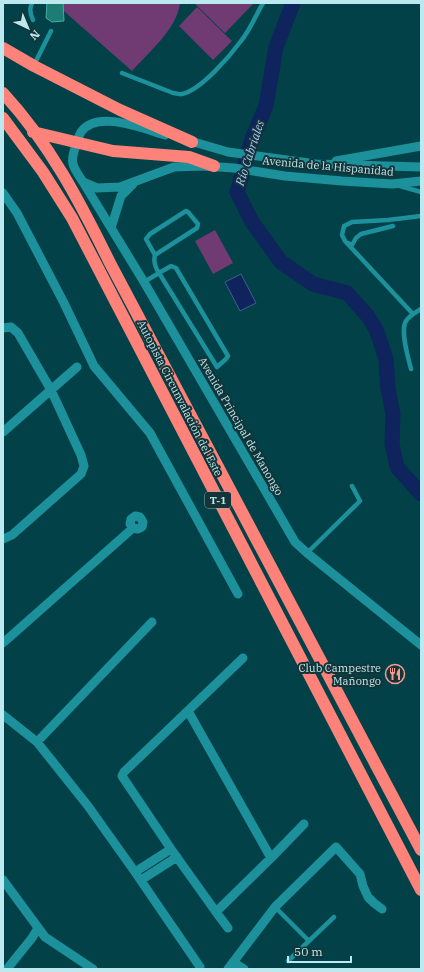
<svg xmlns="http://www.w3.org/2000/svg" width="424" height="972" font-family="'IBM Plex Serif',serif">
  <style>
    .green { fill: #6f3b72 }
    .water { fill: #0f235d; stroke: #435e89 }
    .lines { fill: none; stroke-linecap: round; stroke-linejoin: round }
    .river { stroke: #0f235d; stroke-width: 15 }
    .building { fill: #1d7c73; stroke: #45aca1 }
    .lane { stroke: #1c909b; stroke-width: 4.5 }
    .street { stroke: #1c909b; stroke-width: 9 }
    .highway { stroke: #fd8279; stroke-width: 12 }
    .labels { text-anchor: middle; stroke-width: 4; stroke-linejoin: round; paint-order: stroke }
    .shield { fill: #143438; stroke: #89b3b8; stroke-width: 1 }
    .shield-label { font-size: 10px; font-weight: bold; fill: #bbe9ef }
    .street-label { font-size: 11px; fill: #bbe9ef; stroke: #143438 }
    .poi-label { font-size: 11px; fill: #bbe9ef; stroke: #143438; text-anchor: end }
    .water-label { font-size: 12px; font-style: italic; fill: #adc6fd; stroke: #143438 }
  </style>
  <rect width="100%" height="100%" fill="#024147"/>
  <path class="green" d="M57 3H180C177 29 149 52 132 71L57 5Z
    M194 3H254L225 33Z
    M197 7 232 41 213 60 179 26Z
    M215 230 233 263 213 274 195 241Z"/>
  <path class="water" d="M241 274 256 303 240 311 225 282Z"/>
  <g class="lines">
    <path class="river" d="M293 3 276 47 266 106 252 139 237 192 252 222 281 262 313 284 347 293 367 315 376 329 386 359 388 389 393 414 392 444 397 467 421 494"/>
  </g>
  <path class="building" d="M47 3H63L64 21 52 22 46 18Z"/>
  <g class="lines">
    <path class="lane" d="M32 3C29 9 30 14 33 20
      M34 65 51 31
      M122 73 173 93C176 93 180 95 182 94 201 90 230 56 241 41 250 30 256 15 263 3
      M400 186 421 192
      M348 243 352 245 356 238 361 234 393 226
      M171 266 176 268 228 356 226 359 217 367 159 273Z
      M144 282 159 273C155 267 153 262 155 255L146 239 150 234 186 211 188 212 198 224 197 228 155 255
      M413 314 345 241 342 235 344 226 352 222 388 220 421 216
      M411 369C408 357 400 331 406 321 409 316 416 312 421 309
      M307 553 360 501 352 486
      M275 907 309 941
      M288 961 334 917"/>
    <path class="street" d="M165 135C144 129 97 109 81 132 79 135 78 140 77 143 69 162 72 166 83 182L144 282 295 542 307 553 421 645
      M187 140 228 152 316 164 421 167
      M336 161 421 146
      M83 182 97 188 120 187 174 167 204 166 234 168 285 176 342 181 392 184 421 181
      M3 193 17 213 64 303 94 366 150 433 238 594
      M111 228 121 196 133 184
      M3 328 11 327 18 333 51 390 81 455 84 466 81 474 12 535 3 539
      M3 432 77 367
      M3 643 133 528 138 529 142 527 143 522 140 517 135 516 131 519 130 524 133 528
      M188 711 271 858 216 912 171 849 122 776 124 772 243 658
      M3 715 37 742 152 622
      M37 742 88 806 135 872 200 967
      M271 858 304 824
      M135 872 171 849
      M3 880 45 937 93 969
      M141 880 177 857
      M216 912 228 928
      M233 962 244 969
      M7 969 32 938 38 928
      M228 969 275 907 336 847 360 874 363 886 368 897 374 903 382 909"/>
    <path class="highway" d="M3 48 34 66 120 110 192 142
      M3 93C50 144 80 202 110 263L421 850
      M3 118 43 172 72 218 421 890
      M33 132 113 151 189 157 214 166"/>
  </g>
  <defs>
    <g id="restaurant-ring" transform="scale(1)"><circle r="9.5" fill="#143438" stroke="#f59c93" stroke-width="1.5"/><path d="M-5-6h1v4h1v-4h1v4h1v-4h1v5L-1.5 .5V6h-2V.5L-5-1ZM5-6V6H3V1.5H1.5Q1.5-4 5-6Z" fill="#f59c93"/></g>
  </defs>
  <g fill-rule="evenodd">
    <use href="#restaurant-ring" x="395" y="674"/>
  </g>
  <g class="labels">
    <rect class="shield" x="205" y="492" width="26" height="16" rx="3"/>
    <g class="shield-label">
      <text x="218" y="504">T-1</text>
    </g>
    <g class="street-label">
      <text transform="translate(328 166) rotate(5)" y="4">Avenida de la Hispanidad</text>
      <text transform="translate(180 398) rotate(63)" y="4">Autopista Circunvalación del Este</text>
      <text transform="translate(241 426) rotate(60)" y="4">Avenida Principal de Manongo</text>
    </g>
    <g class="poi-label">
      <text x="381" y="672">Club Campestre<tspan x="381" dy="13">Mañongo</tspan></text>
    </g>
    <g class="water-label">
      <text transform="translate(250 153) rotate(-72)" y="4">Río Cabriales</text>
    </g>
  </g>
  <rect width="424" height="972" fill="none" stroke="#bbe9ef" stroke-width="8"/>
  <g transform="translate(28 28) rotate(136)" stroke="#143438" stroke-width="3" paint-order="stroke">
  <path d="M0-3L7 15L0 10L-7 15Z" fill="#bbe9ef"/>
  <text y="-6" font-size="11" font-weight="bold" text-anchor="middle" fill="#bbe9ef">N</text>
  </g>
  <path d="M288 956v6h63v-6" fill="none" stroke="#bbe9ef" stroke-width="2"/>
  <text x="294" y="956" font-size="12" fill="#bbe9ef" stroke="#143438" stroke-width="3" paint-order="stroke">50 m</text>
</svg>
